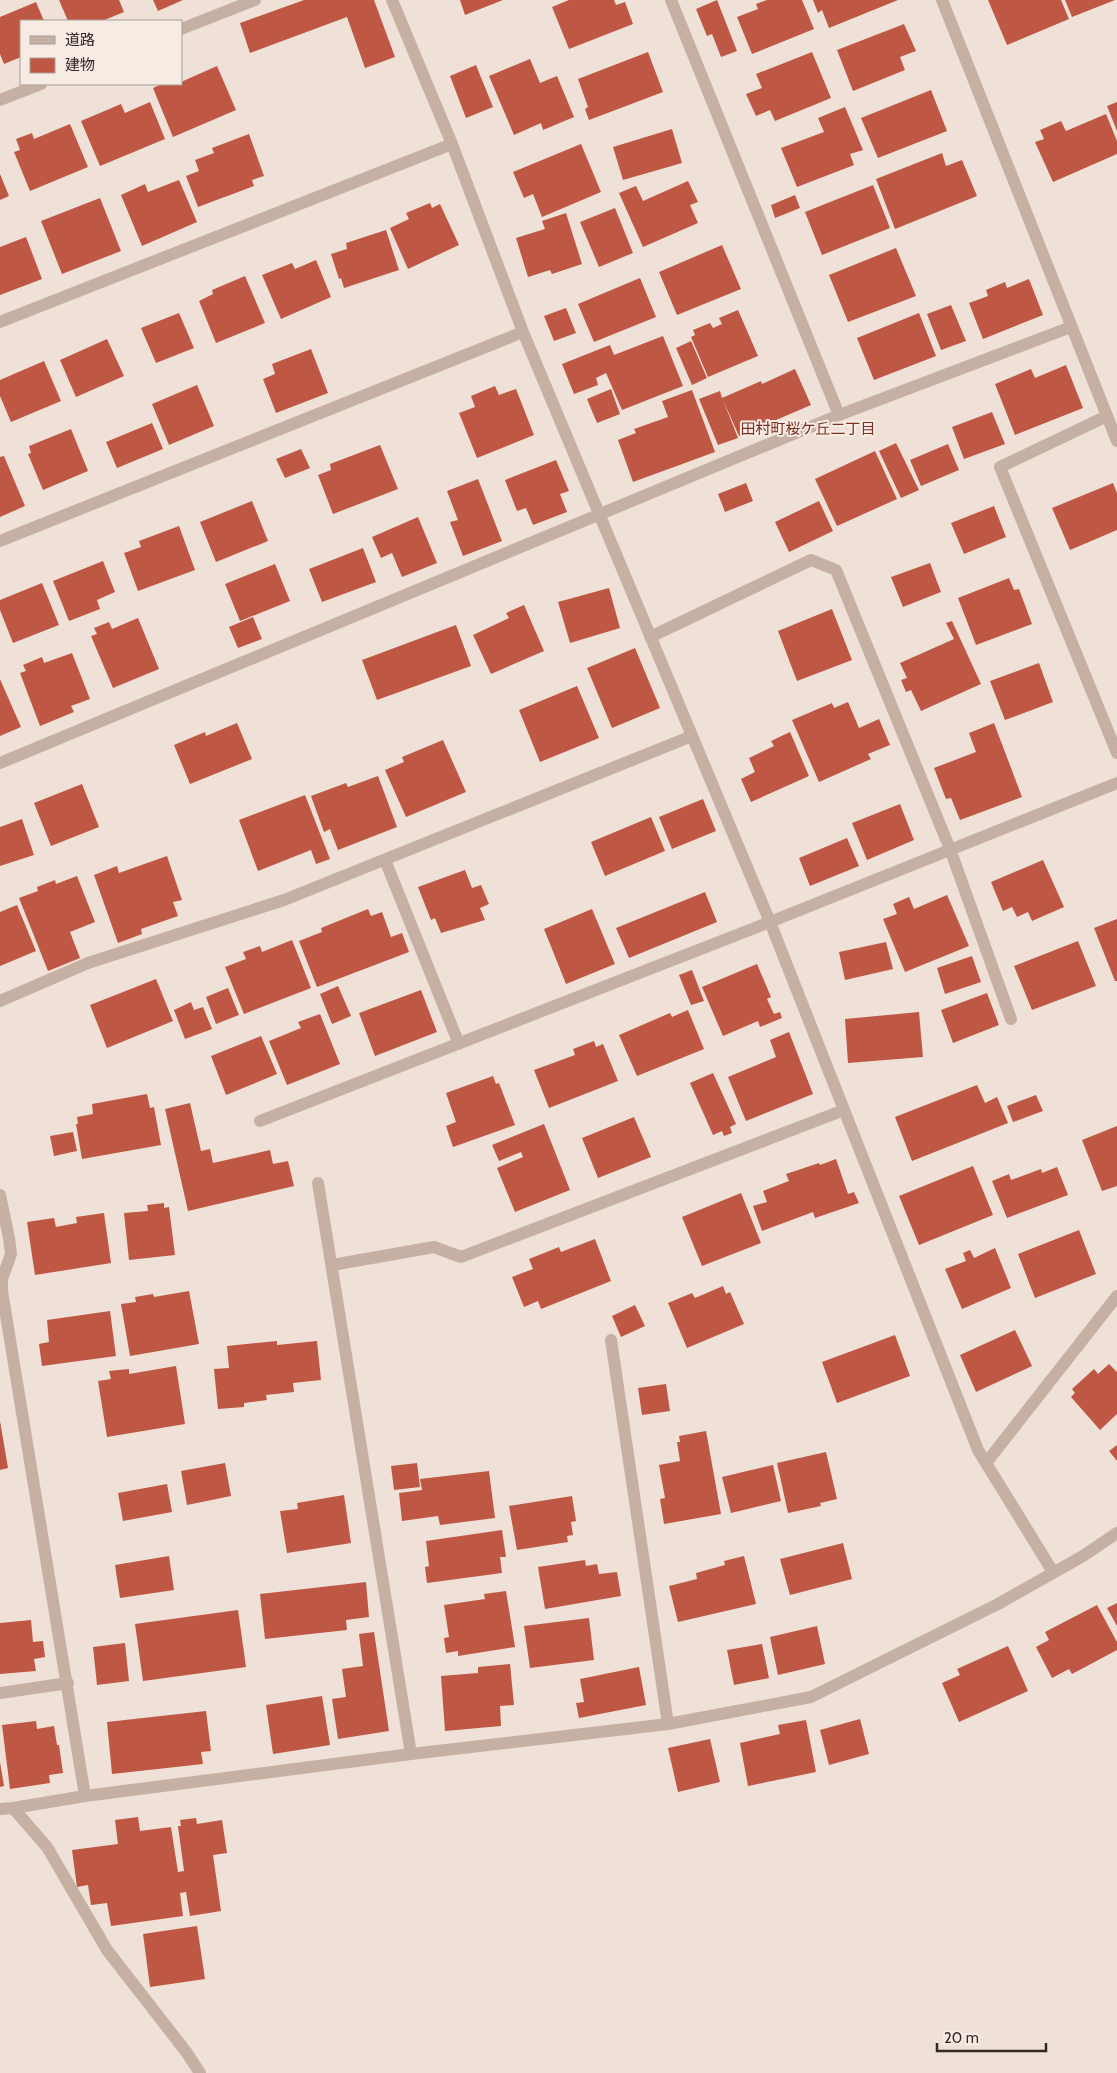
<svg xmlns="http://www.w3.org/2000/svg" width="1117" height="2073" font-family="Cabin,'Noto Sans JP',sans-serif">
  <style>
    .building { fill: #bf5745 }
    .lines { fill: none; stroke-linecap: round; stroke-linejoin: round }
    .street { stroke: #c6b0a4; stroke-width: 12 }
    .labels { text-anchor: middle; stroke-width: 4; stroke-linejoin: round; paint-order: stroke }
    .neighbourhood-label { font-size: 15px; fill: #7c2f23; stroke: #f7ece3 }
  </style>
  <rect width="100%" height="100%" fill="#efe1d7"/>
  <path class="building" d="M59 0H119L124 12 102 21H68Z
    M153 0H183L158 11Z
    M304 0H374L395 57 365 68 347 17 250 53 240 23Z
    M460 0H503L465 15Z
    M569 0H614L616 5 625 2 633 24 569 49 552 7Z
    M717 0 737 51 721 57 712 34 707 36 696 9Z
    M767 0H802L814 29 752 54 737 17 758 9 756 4Z
    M813 0H898L829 28 822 10 818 13Z
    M988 0H1061L1069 19 1007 45Z
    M1065 0H1115L1072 17Z
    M36 2 44 21H21V57L4 64 0 54V17Z
    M904 24 916 51 900 57 905 70 853 91 837 50Z
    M648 52 663 92 589 120 585 109 588 107 578 79Z
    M812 52 831 98 775 121 770 110 756 116 746 94 762 88 756 74Z
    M530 59 540 83 557 76 574 117 543 130 541 123 514 135 489 76Z
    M476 65 493 107 466 118 450 76Z
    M217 66 236 110 173 137 153 88 162 84H181V82Z
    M931 90 947 131 878 158 861 118Z
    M150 102 165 139 100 166 81 121 121 104 125 113Z
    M1117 102V131L1107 106Z
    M845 107 863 150 850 154 854 165 797 187 781 148 824 132 818 118Z
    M1106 114 1117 141V154L1053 182 1035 142 1044 139 1040 130 1061 121 1066 131Z
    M70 124 88 167 30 191 14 152 20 150 16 139 32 133 34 139Z
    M672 129 682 163 623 180 613 147Z
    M249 134 264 176 252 180 254 186 198 207 186 176 199 171 195 160 214 153 212 148Z
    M581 144 601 192 542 217 533 194 524 198 513 172Z
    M942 153 946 166 962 160 977 196 895 229 876 179Z
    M0 174 9 196 0 200Z
    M179 180 197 222 142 246 121 195 145 184 148 192Z
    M688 181 698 202 690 205 698 223 643 247 619 193 636 186 643 201Z
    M873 185 890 228 822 255 805 212Z
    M795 195 800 208 775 218 771 205Z
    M100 198 121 251 62 274 41 221Z
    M430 203 432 208 440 204 459 245 408 269 390 228 409 219 406 213Z
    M615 208 633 253 599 267 580 222Z
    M566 213 582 264 552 274 550 270 528 277 516 238 545 229 542 221Z
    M386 230 399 270 344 288 341 278 339 279 331 254 347 249 346 243Z
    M26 237 42 279 0 295V247Z
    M722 245 741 289 677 315 659 272Z
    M896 248 916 296 848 322 829 275Z
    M316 260 331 297 281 319 262 275 292 263 295 269Z
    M245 276 265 323 216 343 199 301 213 294 212 290Z
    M640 278 656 317 594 342 578 304Z
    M1029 279 1043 315 983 339 969 303 988 296 986 290 1005 282 1007 288Z
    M951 305 966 341 941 350 927 314Z
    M566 308 576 333 554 341 544 316Z
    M738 310 758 356 708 377 691 337 695 335 693 330 710 323 713 328 722 324 719 318Z
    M179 313 194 348 156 363 141 328Z
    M919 313 936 356 874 380 857 338Z
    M663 336 683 386 622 410 606 373 596 378 598 385 574 394 562 364 610 345 614 355Z
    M107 339 124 376 76 397 60 360Z
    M691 341 707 378 692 385 676 348Z
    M311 349 328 393 276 413 263 379 275 374 272 364Z
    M44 361 61 401 11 422 0 396V380Z
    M1066 365 1083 408 1015 435 995 384 1031 369 1035 378Z
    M795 369 811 405 739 436 723 400 738 438 718 445 699 399 720 391 722 398 761 381 762 384Z
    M197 385 214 426 169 445 152 404Z
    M495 386 499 395 516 389 534 435 477 458 459 413 475 407 471 396Z
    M611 389 620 414 597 423 587 399Z
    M692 390 715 452 633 482 618 440 636 433 634 429 668 417 662 401Z
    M992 412 1005 444 964 459 952 427Z
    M152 423 163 449 117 468 106 442Z
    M71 429 88 471 43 490 28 454 31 453 29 446Z
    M896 443 919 490 901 498 879 451Z
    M948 444 959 470 921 486 910 460Z
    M380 445 398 489 333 514 318 475 331 470 330 464Z
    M301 449 310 468 285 478 276 459Z
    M875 451 897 499 837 526 815 479Z
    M4 456 25 506 0 517V457Z
    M556 460 569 491 560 494 567 512 533 525 526 508 517 511 505 480Z
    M478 479 502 541 463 556 450 522 458 520 447 491Z
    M746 483 753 501 725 512 718 494Z
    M1113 483 1117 493V530L1070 550 1052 508Z
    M252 501 268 541 216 562 200 522Z
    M819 501 833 531 789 552 775 522Z
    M994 506 1006 537 964 554 951 523Z
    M418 517 437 563 402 577 392 553 381 558 372 537Z
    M179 526 195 570 138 591 124 553 141 547 139 541Z
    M363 548 376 582 322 602 309 569Z
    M103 561 115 592 97 600 100 609 69 621 53 581Z
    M930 563 941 592 903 607 891 577Z
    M275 564 290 601 240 621 225 584Z
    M1009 578 1014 590 1019 589 1032 624 976 645 958 598Z
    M42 583 59 625 13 643 0 610V600Z
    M609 588 620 628 570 643 558 602Z
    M524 605 544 651 491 674 473 635 509 618 506 613Z
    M832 609 852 660 797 681 778 631Z
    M253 617 262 639 238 648 229 627Z
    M138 618 159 669 113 688 91 636 97 634 94 628 109 622 112 629Z
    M952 621 981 684 921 711 911 690 906 692 901 680 907 678 900 663 954 639 946 623Z
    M456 625 471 666 377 700 362 660Z
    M635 648 660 708 612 728 587 668Z
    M72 653 90 699 71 706 74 712 40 726 20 673 26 671 23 665 42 657 44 663Z
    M1039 663 1053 702 1005 720 990 681Z
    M0 679 21 727 0 736Z
    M577 686 599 738 540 762 519 710Z
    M848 702 859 728 879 719 890 745 868 754 871 759 819 782 792 720 832 703 834 708Z
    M237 723 252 759 190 784 174 745 205 732 206 736Z
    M994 723 1022 797 960 820 951 798 946 799 934 768 976 752 969 733Z
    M790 732 809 776 751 802 741 779 755 772 749 758 774 746 771 741Z
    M443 740 466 792 406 817 385 770 404 762 402 757Z
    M378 776 397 827 338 850 330 829 324 832 311 796 346 783 348 787Z
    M82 784 99 827 51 846 34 803Z
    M305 795 330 859 316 864 311 850 258 871 239 820Z
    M703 799 716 831 672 849 659 817Z
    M900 804 914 840 867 860 852 823Z
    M651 817 665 851 605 876 591 842Z
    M22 819 34 855 0 866V827Z
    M847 838 859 866 810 886 799 858Z
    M167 856 182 900 173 902 178 916 141 929 142 934 118 943 94 875 117 866 119 873Z
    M1043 860 1064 907 1032 921 1028 912 1017 917 1012 907 1003 911 991 882Z
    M465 870 472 888 481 885 489 904 480 908 485 920 441 933 435 918 431 920 418 887Z
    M77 876 95 922 70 932 80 958 48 971 19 898 38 891 37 887 55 880 56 884Z
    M705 892 717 922 629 958 616 928Z
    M947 895 969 946 905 972 883 919 897 914 893 904 909 897 914 909Z
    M17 905 36 951 0 966V912Z
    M368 909 371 916 382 912 391 937 402 933 409 952 317 987 299 941 322 932 321 928Z
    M592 909 615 964 566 984 544 929Z
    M1117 919V981H1115L1094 928Z
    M292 940 311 988 244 1014 225 967 246 959 243 952 260 946 262 952Z
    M1078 941 1096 986 1032 1010 1014 966Z
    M886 942 893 969 845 980 839 952Z
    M972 956 981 982 945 994 937 968Z
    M757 964 771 997 767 999 774 1014 780 1012 782 1018 760 1027 758 1021 723 1036 702 987Z
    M692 970 704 1001 691 1005 679 975Z
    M156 979 173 1021 107 1048 90 1005Z
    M338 986 351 1016 332 1024 320 994Z
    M228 988 239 1015 216 1024 206 997Z
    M421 990 437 1032 375 1056 359 1013Z
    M987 993 999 1025 953 1043 941 1010Z
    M191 1002 194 1010 203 1007 212 1029 185 1039 174 1010Z
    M688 1010 704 1049 637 1076 619 1035 670 1013 672 1017Z
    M919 1012 923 1057 848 1063 845 1019Z
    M320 1014 340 1064 287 1085 269 1041 301 1028 298 1022Z
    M789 1032 813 1094 746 1121 728 1077 776 1057 770 1040Z
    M261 1036 277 1074 226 1095 211 1056Z
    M594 1041 596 1047 603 1044 618 1081 549 1108 534 1070 575 1055 573 1049Z
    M713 1073 736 1124 730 1127 732 1133 724 1136 722 1131 713 1135 690 1083Z
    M493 1076 496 1084 499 1083 515 1125 453 1147 446 1126 456 1122 446 1093Z
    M977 1085 985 1103 997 1097 1008 1123 912 1161 895 1117Z
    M147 1094 150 1108 154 1107 161 1145 82 1159 76 1124H78L77 1117 93 1114 92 1104Z
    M1036 1095 1043 1111 1013 1122 1007 1106Z
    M190 1103 201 1151 210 1149 213 1163 270 1150 273 1164 288 1161 294 1186 188 1211 165 1109Z
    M634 1117 651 1157 598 1178 582 1138Z
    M544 1124 570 1190 515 1212 497 1168 523 1157 521 1152 499 1161 492 1145Z
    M1117 1126V1186L1102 1191 1082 1140Z
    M73 1132 77 1151 54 1156 50 1136Z
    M836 1159 848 1194 854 1192 859 1203 815 1218 813 1212 762 1231 753 1206 767 1202 763 1191 789 1181 786 1174 819 1163 820 1165Z
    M973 1166 993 1215 919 1245 899 1196Z
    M1057 1167 1068 1195 1007 1218 992 1181 1009 1174 1011 1180 1041 1169 1042 1173Z
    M741 1193 761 1243 702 1266 682 1217Z
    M164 1203V1208L169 1207 175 1255 129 1260 124 1213 148 1211 147 1205Z
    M104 1213 111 1263 35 1275 27 1222 54 1218 56 1227 77 1223 76 1217Z
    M1079 1230 1096 1274 1035 1298 1018 1254Z
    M595 1239 611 1281 541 1309 538 1301 524 1307 512 1277 533 1269 529 1259 559 1247 561 1252Z
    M995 1248 1011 1288 962 1309 945 1269 966 1261 963 1253 970 1250 974 1258Z
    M723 1286 726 1294 730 1292 744 1324 687 1348 668 1303 692 1293 695 1298Z
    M189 1291 199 1344 130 1356 121 1304 136 1302 135 1297 153 1294 154 1297Z
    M635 1305 645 1326 621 1337 612 1316Z
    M110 1311 116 1356 42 1366 39 1344 49 1342 47 1320Z
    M1015 1330 1032 1366 976 1392 960 1355Z
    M895 1335 910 1376 837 1403 822 1362Z
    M277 1341V1345L317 1341 321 1380 293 1383 294 1392 266 1395 267 1400 244 1403V1407L218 1409 214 1369 229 1368 227 1346Z
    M1109 1364 1117 1372V1414L1100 1430 1071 1397 1075 1393 1072 1389 1094 1369 1098 1374Z
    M176 1366 185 1424 107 1437 98 1381 111 1379 109 1371 129 1369V1374Z
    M666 1384 670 1411 642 1415 638 1388Z
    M0 1421 8 1468 0 1470Z
    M706 1431 721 1514 664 1524 660 1499 665 1498 659 1465 680 1461 677 1442H680L679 1436Z
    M1117 1445V1461L1109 1451Z
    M826 1452 837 1499 820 1503 821 1506 788 1513 777 1463Z
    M225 1463 231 1496 187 1505 181 1471Z
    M417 1463 420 1487 394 1490 391 1466Z
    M773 1465 781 1501 731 1513 722 1477Z
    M489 1471 495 1518 440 1525 438 1516 402 1521 399 1493 422 1490 420 1479Z
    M167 1484 172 1512 123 1521 118 1493Z
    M344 1495 351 1543 287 1553 280 1511 298 1509 297 1503Z
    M572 1496 576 1521 571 1522 573 1535 567 1536 568 1542 517 1550 509 1506Z
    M502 1530 506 1557H500L502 1573 427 1583 425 1567 429 1566 426 1541Z
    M843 1543 852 1579 790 1595 780 1559Z
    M169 1556 174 1590 120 1598 115 1565Z
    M744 1556 756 1604 678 1622 669 1586 697 1579 696 1573 725 1565 724 1561Z
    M585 1560 586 1566 597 1564 599 1574 617 1572 621 1596 545 1609 538 1567Z
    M366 1582 369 1617 346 1620 347 1630 265 1639 260 1594Z
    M506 1591 515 1647 458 1656V1651L446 1653 444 1638 449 1637 444 1605 485 1599 484 1594Z
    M1117 1603V1626L1107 1608Z
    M1097 1605 1117 1642V1650L1072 1674 1069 1669 1052 1678 1036 1647 1049 1640 1045 1632Z
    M238 1610 246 1667 143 1681 135 1624Z
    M589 1618 594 1660 530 1668 524 1626Z
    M31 1620 33 1642 43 1641 45 1657 34 1659 36 1671 0 1674V1623Z
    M817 1626 825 1664 778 1675 770 1637Z
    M374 1632 389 1731 338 1739 332 1699 346 1697 342 1669 363 1666 359 1634Z
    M125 1643 129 1681 97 1685 93 1647Z
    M762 1644 769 1678 734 1685 727 1650Z
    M1008 1646 1028 1691 959 1722 942 1683 960 1675 957 1669Z
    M510 1664 514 1705 500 1706 501 1726 445 1731 441 1676 478 1673V1667Z
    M639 1667 646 1705 579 1718 576 1703 584 1702 580 1679Z
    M322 1696 330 1745 273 1754 266 1705Z
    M206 1711 211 1751 201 1752 203 1764 112 1774 107 1722Z
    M860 1719 869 1754 829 1765 820 1730Z
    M806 1720 816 1772 748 1786 740 1743 780 1734 778 1725Z
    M36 1721 37 1729 54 1726 57 1745H59L63 1773 49 1775 50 1783 10 1789 2 1725Z
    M710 1739 720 1782 678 1792 668 1748Z
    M0 1762 4 1786 0 1787Z
    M138 1817 140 1831 171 1827 178 1872 184 1871 178 1826H181L180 1820 196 1818 197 1824 222 1820 227 1853 213 1855 221 1911 190 1916 186 1892 180 1893 183 1916 111 1926 107 1903 91 1905 88 1885 77 1887 72 1850 118 1844 115 1820Z
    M197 1926 205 1979 150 1987 143 1934Z"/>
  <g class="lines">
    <path class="street" d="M392 0 452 144 523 332 770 922 978 1450 1053 1572
      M671 0 839 415
      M942 0 1117 441
      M181 29 255 0
      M0 100 41 84
      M0 322 452 144
      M1107 416 1000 467 1117 753
      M0 541 523 332
      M650 637 811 560 836 570 950 849 1011 1019
      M0 763 839 415 1071 327
      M385 860 459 1044
      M0 1001 88 963 284 900 692 736
      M260 1121 770 922 1117 783
      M318 1183 411 1754
      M0 1195 9 1238 11 1254 2 1279V1291L85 1796 411 1754 668 1724 811 1697 998 1604 1083 1556 1117 1533
      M332 1265 434 1247 461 1257 844 1110
      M611 1340 668 1724
      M986 1463 1117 1296
      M0 1693 68 1683
      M13 1808 47 1847 107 1950 187 2053 200 2073
      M0 1809 13 1808 85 1796"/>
  </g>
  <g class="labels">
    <g class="neighbourhood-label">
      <text x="808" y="434">田村町桜ケ丘二丁目</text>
    </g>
  </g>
  <rect x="20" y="20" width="162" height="65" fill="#f7ece3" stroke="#a89e97"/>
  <rect x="30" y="36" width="25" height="8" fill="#c6b0a4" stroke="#a89e97"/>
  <text x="65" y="45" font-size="15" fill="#322825">道路</text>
  <rect x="30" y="58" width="25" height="15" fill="#bf5745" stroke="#a89e97"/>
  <text x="65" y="70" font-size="15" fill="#322825">建物</text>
  <path d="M937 2043v8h109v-8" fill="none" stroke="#322825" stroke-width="2.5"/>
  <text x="944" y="2043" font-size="15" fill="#322825" stroke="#f7ece3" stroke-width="4" paint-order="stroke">20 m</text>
</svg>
